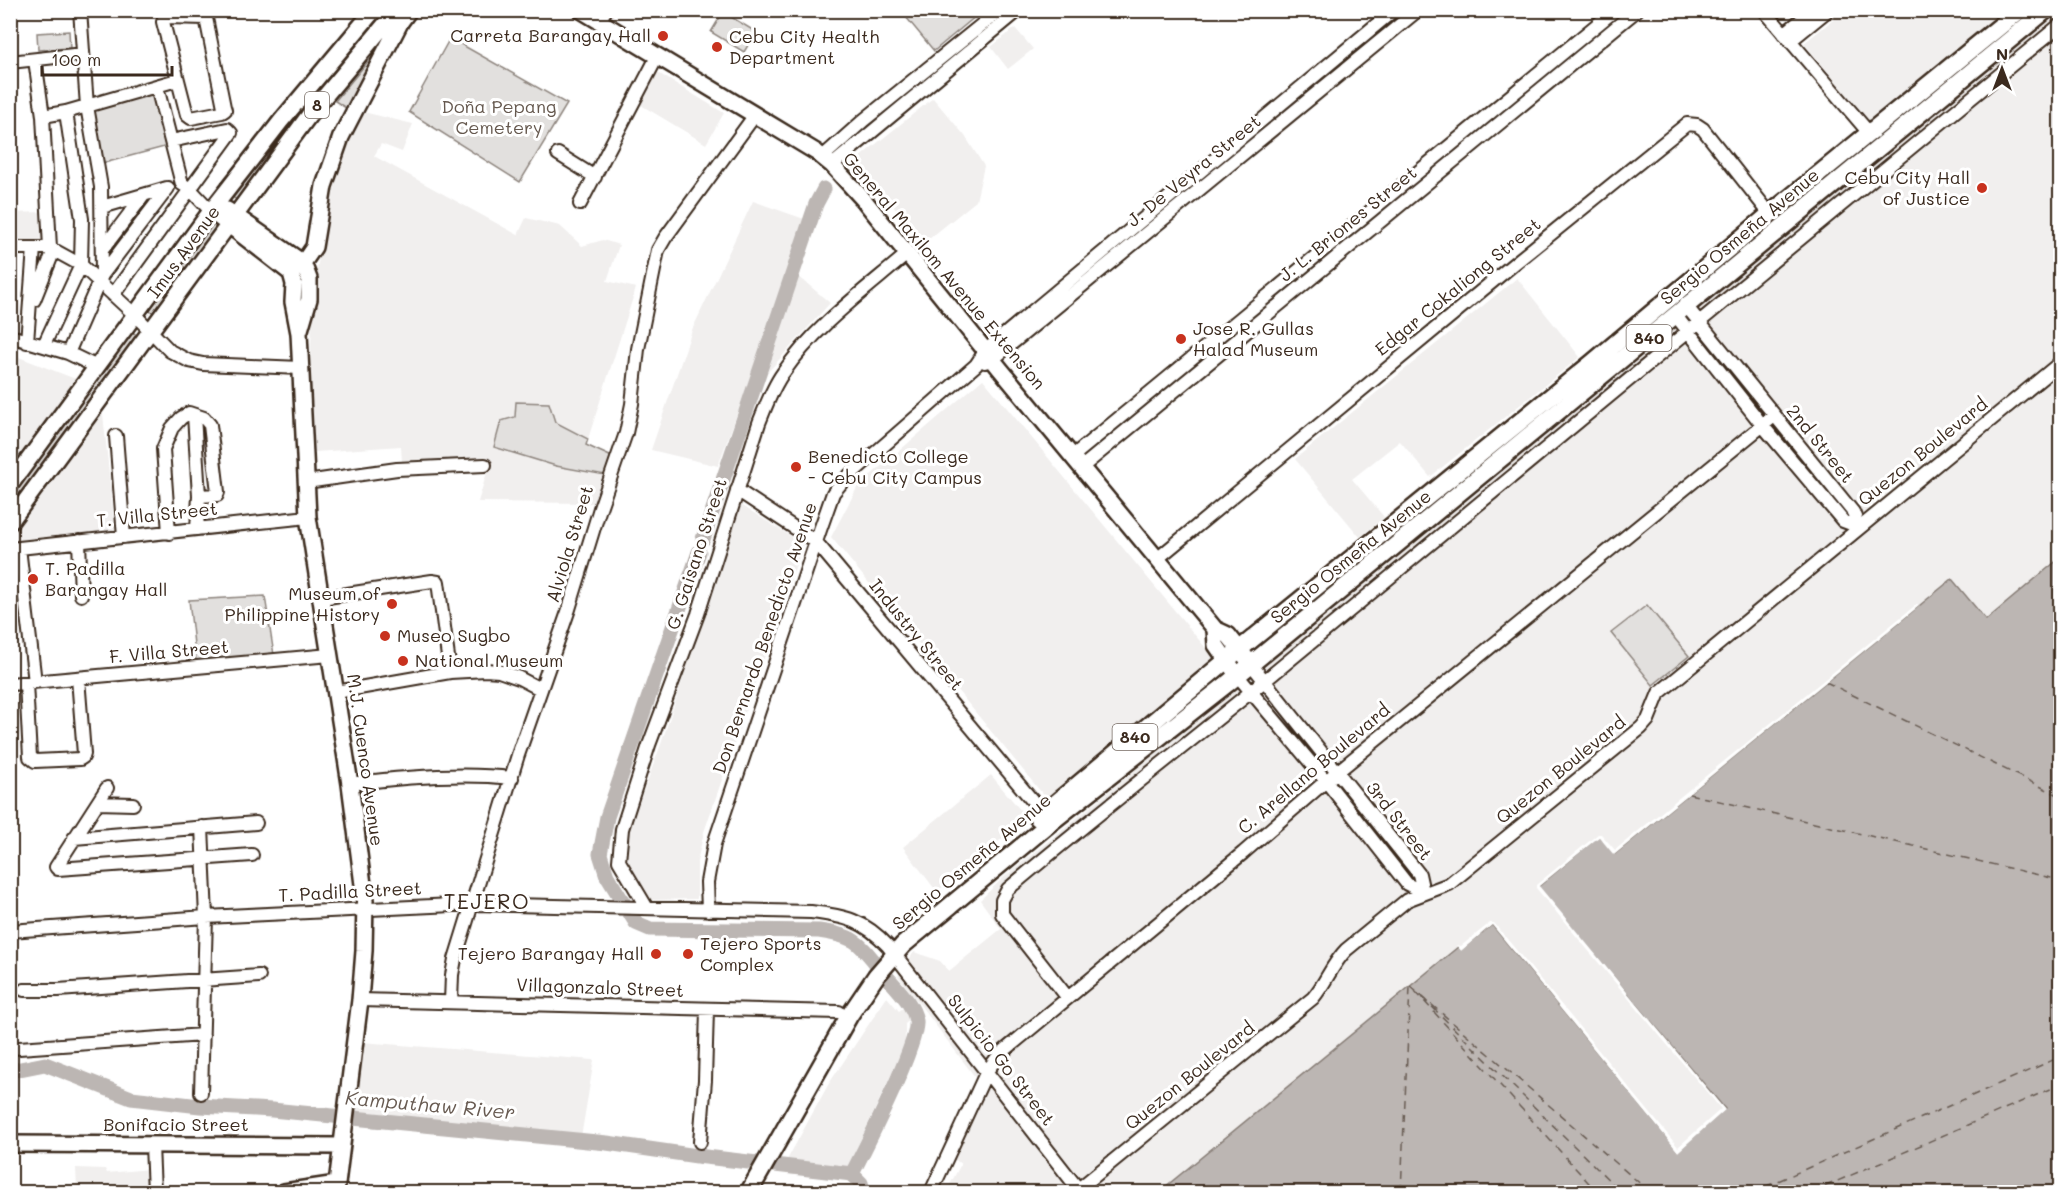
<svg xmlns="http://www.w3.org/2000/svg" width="2071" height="1203" font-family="Mali,sans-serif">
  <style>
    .built { fill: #f1efee }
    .green { fill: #e2e0de; stroke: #8e857e; stroke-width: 1.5 }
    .water { fill: #bcb6b3; stroke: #887e77; stroke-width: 1.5 }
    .pier { fill: #fff }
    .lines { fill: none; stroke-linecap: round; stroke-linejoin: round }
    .river { stroke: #bcb6b3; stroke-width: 15 }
    .ferry { stroke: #685b52; stroke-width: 1.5; stroke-dasharray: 8 6; stroke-linecap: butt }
    .minor-casing { stroke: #3b2a1e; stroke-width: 16 }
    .major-casing { stroke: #3b2a1e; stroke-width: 20 }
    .highway-casing { stroke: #3b2a1e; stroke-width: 21 }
    .minor { stroke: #fff; stroke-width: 12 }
    .major { stroke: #fff; stroke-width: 15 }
    .highway { stroke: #fff; stroke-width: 16 }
    .poi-dot { fill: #c8321e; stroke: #fff; stroke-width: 2 }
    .labels { text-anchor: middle; stroke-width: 6; stroke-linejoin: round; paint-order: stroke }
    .shield { fill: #fff; stroke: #766a62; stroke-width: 1.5 }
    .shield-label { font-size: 16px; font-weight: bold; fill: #3b2a1e }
    .poi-label { font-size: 18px; fill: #3b2a1e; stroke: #fff; text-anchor: start }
    .park-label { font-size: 18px; fill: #65584e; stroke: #fff }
    .street-label { font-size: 18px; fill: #3b2a1e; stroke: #fff }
    .water-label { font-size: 20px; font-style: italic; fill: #685b52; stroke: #fff }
    .quarter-label { font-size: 21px; letter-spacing: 1.5px; fill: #3b2a1e; stroke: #fff }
  </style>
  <rect width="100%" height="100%" fill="#fff"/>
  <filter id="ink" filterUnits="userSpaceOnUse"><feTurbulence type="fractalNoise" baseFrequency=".0167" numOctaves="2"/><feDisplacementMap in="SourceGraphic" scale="12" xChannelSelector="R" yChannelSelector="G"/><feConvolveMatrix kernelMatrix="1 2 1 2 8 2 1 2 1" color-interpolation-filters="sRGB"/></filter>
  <g filter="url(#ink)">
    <path class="built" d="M1844 11H2006L1871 123 1804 43Z
      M2059 11 2060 558 1986 620 1952 579 1689 794 1725 1110 1678 1152 1458 947 1159 1192H1070L1067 1190 1065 1192H946L961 1164 954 1159 985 1090 898 976 914 952 940 961 949 971 1001 929 980 900 1003 878 1272 659Z
      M1015 28 1033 49 1008 69 991 47Z
      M655 71 724 113 706 144 636 102Z
      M933 98 965 136 984 166 976 201 924 243 855 161Z
      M359 111 413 124 402 152 381 144 374 156 518 235 526 218 560 226 582 246 603 240 619 245 607 281 636 288 588 439 516 402 515 417 494 447 556 466 605 475 596 503 478 502 490 462 402 463 401 446 315 452 310 371 313 295 324 226 347 142Z
      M753 201 807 220 718 466 651 450 692 330Z
      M45 212 46 243 11 244 10 213Z
      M797 275 830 303 768 372 779 327Z
      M1517 278 1580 357 1430 477 1400 441 1352 479 1384 517 1360 537 1295 459Z
      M11 354 78 380 11 475Z
      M983 379 1214 658 1046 798 831 537 858 486Z
      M102 404 115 532 11 541V534Z
      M741 505 803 544 704 832 697 862V899L652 900 636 878 627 860 626 848 629 830 660 747Z
      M991 775 1027 818 937 892 903 847Z
      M887 997 899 1011 913 1001 919 1011 905 1024V1045L846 1171 787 1160 828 1085Z
      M361 1042 594 1060 581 1137 354 1116Z
      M76 1168 105 1169 107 1173 150 1169V1192H71L77 1190Z"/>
    <path class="green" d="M374 11H398L242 204 226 192Z
      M901 11H982L934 51Z
      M723 12 756 32 744 52 711 32Z
      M399 24 349 110 335 101Z
      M69 31 70 48 38 50 37 33Z
      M450 38 567 104 520 182 409 112Z
      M155 93 168 146 104 163 93 109Z
      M205 218 222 231 160 318 142 304Z
      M126 327 143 340 11 522V486Z
      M516 402 549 403 555 422 588 439 586 445 612 457 605 475 556 466 494 447 501 421 515 417Z
      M265 596 274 655 196 662 189 600Z
      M1647 605 1689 656 1653 685 1611 633Z
      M14 700 15 763 10 762 11 701Z"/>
    <path class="water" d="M2060 558V1192H1159L1458 947 1461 950 1492 925 1678 1151 1725 1109 1538 887 1599 836 1615 854 1952 579 1986 620Z"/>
    <path class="pier" d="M1917 604 1919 606 1614 855 1599 837 1539 886 1725 1110 1678 1152 1492 925 1461 951 1456 945 1461 946 1490 923H1494L1678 1147 1721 1109 1536 888V885L1598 834H1601L1615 850Z"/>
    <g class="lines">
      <path class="river" d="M703 539 816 204 824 189
        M699 552 607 817 600 854 607 876 636 923 650 929 819 931C857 936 859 943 882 971 893 985 913 1002 916 1021 919 1043 865 1148 852 1174
        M10 1071 45 1064 131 1098 200 1106 272 1110 607 1143 697 1156 852 1174
        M852 1174 861 1183 864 1192"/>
      <path class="ferry" d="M1826 682 2060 796
        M1689 794 2060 880
        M1410 986 1650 1192
        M1415 991 1597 1192
        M1422 997 1621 1192
        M1401 1192 1410 987
        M1753 1192 2060 1057
        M1812 1192 2060 1085"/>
      <g class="minor-casing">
        <path id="minor" d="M80 10 87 106 101 187 102 275
          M1764 10 1870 134
          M167 17 206 18 224 107 225 110 222 112 191 118 187 115 163 22 164 18Z
          M598 21 606 10
          M1784 34 1813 10
          M1790 41 1828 10
          M35 60 43 116 50 248
          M10 62 83 54
          M157 87 182 184 189 188 211 211
          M43 116 66 112 177 80
          M558 154 595 177
          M824 158 827 153 864 120 1000 10
          M832 165 1019 10
          M580 204 657 57
          M102 207 167 188
          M10 248H50L81 265 135 315 170 351 189 361 203 364 301 368
          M102 250 143 196
          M113 295 231 133 227 129 171 141
          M34 300 54 250
          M1687 307 1853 512 1859 527
          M1676 316 1763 426 1843 521 1859 527
          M10 336 68 353 97 367
          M27 342 34 248
          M44 345 81 265 82 219 66 112
          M68 353 102 275 168 188
          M985 362 993 359 1418 10
          M194 415 199 496 197 529
          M116 436 124 537
          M1073 456 1615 10
          M1082 467 1637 10
          M306 482 397 469 485 465
          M737 490 816 542 1047 818
          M169 533 163 449 172 428 181 418 189 413 204 418 210 425 218 492 217 495 199 496
          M79 541 81 595
          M19 548 35 682
          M10 549 308 517
          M1157 559 1515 263 1687 124 1697 125 1703 129 1770 214
          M321 598 432 581 438 582 450 672
          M1251 664 1419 874 1423 892
          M1237 675 1326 781 1407 884 1423 892
          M26 683 30 757 35 761 80 759 83 757 84 754 78 678
          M10 684 330 655
          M336 692 450 672 486 670 499 671 519 678 540 689
          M350 784C403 777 459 772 512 778
          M107 788 56 867 58 869 252 855
          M98 803 133 804
          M74 838 256 823
          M647 908 619 861 622 829 649 745 698 614 759 423C766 406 772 388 783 373 815 326 864 291 907 254
          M708 910 707 882 714 844 820 530 833 493 843 481 976 365 986 350 1394 10
          M10 931 206 917 473 904 811 912C845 916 864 920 888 946L1079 1190
          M24 990H58L259 976
          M1068 998 1002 914V900L1008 889C1093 817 1181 749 1268 678 1532 460 1795 242 2060 25
          M360 1000 839 1012
          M451 1002 452 975 455 959 518 755 569 609 600 508 626 433 632 404 638 349 658 250 665 238 755 115
          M19 1048 203 1035
          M201 1093 206 917 202 827
          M700 1142 705 1080 707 1009
          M152 1145 154 1192
          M931 1192 987 1071 999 1055 1243 853 1326 781 1774 416
          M1075 1192 1313 998C1326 983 1332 964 1346 950L1407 900 1449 884 1641 728 1648 720 1659 693 2060 363"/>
      </g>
      <g class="major-casing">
        <path id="major" d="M581 10 816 152 832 165 863 199 1001 370 1215 629 1228 635 1251 664
          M227 210 303 263 309 279V299L300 330
          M211 211 291 273 294 284 293 302 299 333 308 517 350 784 365 900 364 951 360 1000 336 1192
          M291 273 303 263 314 247 324 186 341 137 401 21 409 10
          M10 485 211 211 281 121 374 10
          M10 522 310 114 397 10
          M1215 629 1216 645 1237 675
          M10 1144 341 1146
          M284 1192 337 1184"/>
      </g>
      <g class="highway-casing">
        <path id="highway" d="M1038 818 1240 649 1591 364 1770 214 2020 10
          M749 1192 849 1016 876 976 903 945 1050 823 1227 684 2046 10"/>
      </g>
      <use href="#minor" class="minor"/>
      <use href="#major" class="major"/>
      <use href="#highway" class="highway"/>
    </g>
  </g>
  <g class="poi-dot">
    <circle cx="663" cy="36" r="6"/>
    <circle cx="717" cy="47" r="6"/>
    <circle cx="1982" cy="188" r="6"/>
    <circle cx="1181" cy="339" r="6"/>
    <circle cx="796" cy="467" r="6"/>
    <circle cx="33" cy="579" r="6"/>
    <circle cx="392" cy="604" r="6"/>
    <circle cx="385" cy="636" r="6"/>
    <circle cx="403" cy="661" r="6"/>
    <circle cx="656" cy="954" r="6"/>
    <circle cx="688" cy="954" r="6"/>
  </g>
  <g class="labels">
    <g class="shield">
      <rect x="305" y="92" width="24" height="26" rx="4.5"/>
      <rect x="1626.5" y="325" width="45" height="26" rx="4.5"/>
      <rect x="1112.5" y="724" width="45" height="26" rx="4.5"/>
    </g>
    <g class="shield-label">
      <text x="317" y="111">8</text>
      <text x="1649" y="344">840</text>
      <text x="1135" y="743">840</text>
    </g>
    <g class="poi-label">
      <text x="651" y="42" text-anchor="end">Carreta Barangay Hall</text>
      <text x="729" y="43">Cebu City Health<tspan x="729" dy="21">Department</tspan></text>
      <text x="1970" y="184" text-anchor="end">Cebu City Hall<tspan x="1970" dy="21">of Justice</tspan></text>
      <text x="1193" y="335">Jose R. Gullas<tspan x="1193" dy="21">Halad Museum</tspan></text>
      <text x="808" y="463">Benedicto College<tspan x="808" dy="21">- Cebu City Campus</tspan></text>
      <text x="45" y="575">T. Padilla<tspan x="45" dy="21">Barangay Hall</tspan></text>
      <text x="380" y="600" text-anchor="end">Museum of<tspan x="380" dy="21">Philippine History</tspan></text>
      <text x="397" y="642">Museo Sugbo</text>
      <text x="415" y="667">National Museum</text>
      <text x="700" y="950">Tejero Sports<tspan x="700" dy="21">Complex</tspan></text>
      <text x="644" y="960" text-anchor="end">Tejero Barangay Hall</text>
    </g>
    <g class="park-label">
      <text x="499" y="113">Doña Pepang<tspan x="499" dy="21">Cemetery</tspan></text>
    </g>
    <g class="street-label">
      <text transform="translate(1194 171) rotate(-39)" y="6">J. De Veyra Street</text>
      <text transform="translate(1348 224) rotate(-39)" y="6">J. L. Briones Street</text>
      <text transform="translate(1740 237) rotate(-40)" y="6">Sergio Osmeña Avenue</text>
      <text transform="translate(184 252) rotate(-54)" y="6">Imus Avenue</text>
      <text transform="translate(944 271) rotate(50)" y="6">General Maxilom Avenue Extension</text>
      <text transform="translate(1458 287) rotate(-39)" y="6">Edgar Cokaliong Street</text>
      <text transform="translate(1820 444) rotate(51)" y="6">2nd Street</text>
      <text transform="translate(1923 452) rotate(-39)" y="6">Quezon Boulevard</text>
      <text transform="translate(157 515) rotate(-6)" y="6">T. Villa Street</text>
      <text transform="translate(570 544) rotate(-73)" y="6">Alviola Street</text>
      <text transform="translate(697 554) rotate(-72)" y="6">G. Gaisano Street</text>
      <text transform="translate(1351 557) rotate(-39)" y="6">Sergio Osmeña Avenue</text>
      <text transform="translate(916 635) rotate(51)" y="6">Industry Street</text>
      <text transform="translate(765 638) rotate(-71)" y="6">Don Bernardo Benedicto Avenue</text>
      <text transform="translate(169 652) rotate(-5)" y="6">F. Villa Street</text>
      <text transform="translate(365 760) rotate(82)" y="6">M.J. Cuenco Avenue</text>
      <text transform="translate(1314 769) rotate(-40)" y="6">C. Arellano Boulevard</text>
      <text transform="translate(1561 770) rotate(-39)" y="6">Quezon Boulevard</text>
      <text transform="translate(1399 821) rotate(52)" y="6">3rd Street</text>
      <text transform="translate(972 862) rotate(-40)" y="6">Sergio Osmeña Avenue</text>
      <text transform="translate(350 892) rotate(-3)" y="6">T. Padilla Street</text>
      <text transform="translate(600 988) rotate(2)" y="6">Villagonzalo Street</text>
      <text transform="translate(1001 1060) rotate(52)" y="6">Sulpicio Go Street</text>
      <text transform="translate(1190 1076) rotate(-39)" y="6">Quezon Boulevard</text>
      <text x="176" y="1131">Bonifacio Street</text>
    </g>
    <g class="water-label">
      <text transform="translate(430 1105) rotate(5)" y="7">Kamputhaw River</text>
    </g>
    <g class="quarter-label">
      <text x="487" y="909">TEJERO</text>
    </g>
  </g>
  <rect width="2071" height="1203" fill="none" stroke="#fff" stroke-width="36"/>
  <rect x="18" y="18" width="2035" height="1167" fill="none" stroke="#3b2a1e" stroke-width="2" filter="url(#ink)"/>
  <g transform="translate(2002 69)" stroke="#ffffff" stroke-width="4.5" paint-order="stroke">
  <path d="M0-4.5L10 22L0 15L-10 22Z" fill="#3b2a1e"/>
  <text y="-9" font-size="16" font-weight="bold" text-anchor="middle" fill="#3b2a1e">N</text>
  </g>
  <path d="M42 66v9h130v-9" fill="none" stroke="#3b2a1e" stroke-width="3"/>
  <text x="51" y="66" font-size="18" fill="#3b2a1e" stroke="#ffffff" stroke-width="4.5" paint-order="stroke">100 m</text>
</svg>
